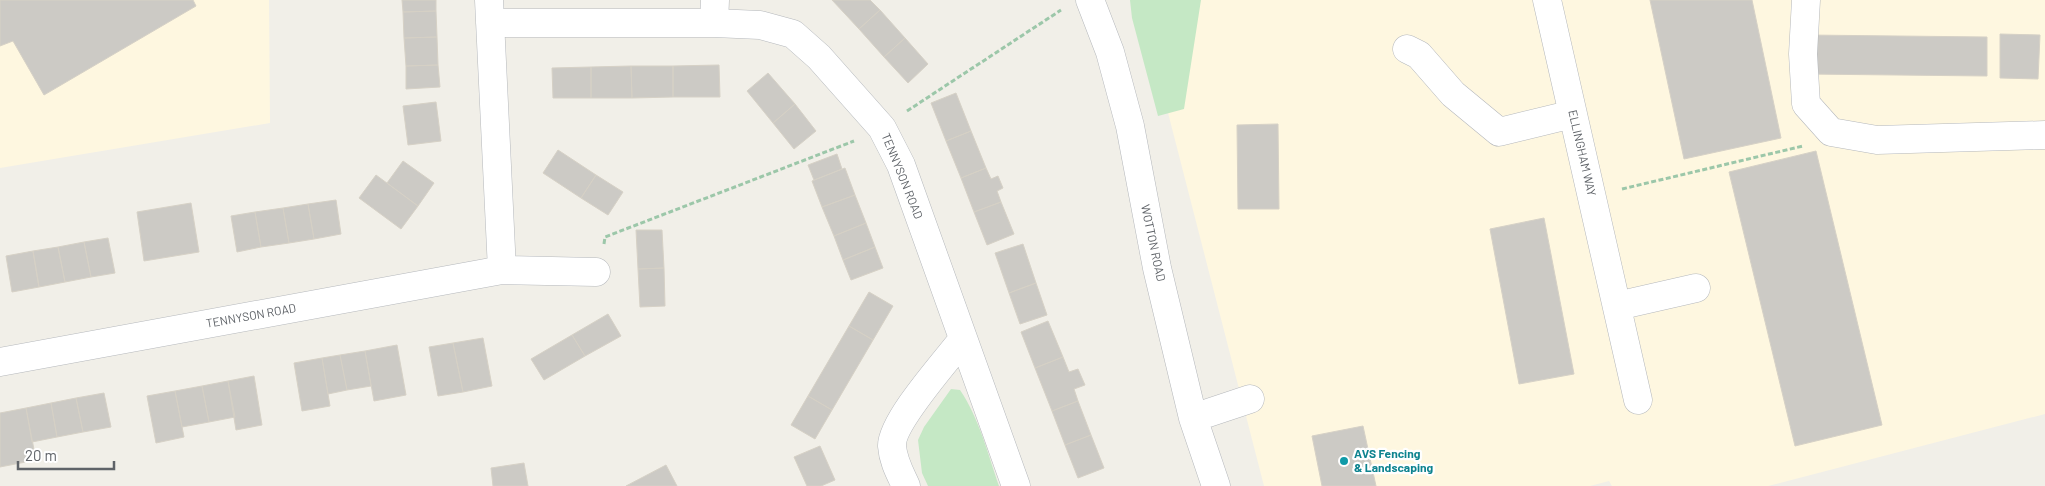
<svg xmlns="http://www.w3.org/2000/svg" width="2045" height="486" font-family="Barlow,sans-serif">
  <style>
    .commercial { fill: #fef7e0 }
    .green { fill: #c5e8c5 }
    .building { fill: #cccac5; stroke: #d6d1c6 }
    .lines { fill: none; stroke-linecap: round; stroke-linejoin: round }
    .minor-casing { stroke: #b5b8bc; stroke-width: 29 }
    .path { stroke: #9cc7a9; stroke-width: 3; stroke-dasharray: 5 2.5; stroke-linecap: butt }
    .minor { stroke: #fff; stroke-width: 28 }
    .culture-dot { fill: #0f9aa8; stroke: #fff; stroke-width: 2 }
    .labels { text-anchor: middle; stroke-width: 4.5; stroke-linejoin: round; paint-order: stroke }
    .street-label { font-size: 12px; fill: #5f6368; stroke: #fff }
    .culture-label { font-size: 12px; font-weight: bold; fill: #0d838f; stroke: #fff; text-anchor: start }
  </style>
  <rect width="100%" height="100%" fill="#f1efe8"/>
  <path class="commercial" d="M0 0H269L270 123 0 168Z
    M1139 0H2045V414L1768 486H1612L1609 481 1590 486H1264Z"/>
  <path class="green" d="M1130 0H1201L1184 109 1158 116 1132 18Z
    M951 389 960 390C979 418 988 454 999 486H928L922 473 918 440 924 427Z"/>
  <path class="building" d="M0 0H193L196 6 44 95 13 41 0 46Z
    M402 0H436V11L403 12Z
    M832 0H870L880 10 859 29Z
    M1650 0H1752L1781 138 1684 159Z
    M880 10 905 38 884 57 859 29Z
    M436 11 437 37 404 38 403 12Z
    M2000 34 2040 35 2038 79 2000 78Z
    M1807 35 1987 37V76L1807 74Z
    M437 37 438 65 406 66 404 38Z
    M905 38 928 64 908 83 884 57Z
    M438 65 440 87 406 89V66Z
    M719 65 720 97H673V66Z
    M631 66H673V97L632 98Z
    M631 66 632 98H591V67Z
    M591 67V98H553L552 68Z
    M768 73 795 104 773 123 747 91Z
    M956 93 971 131 946 141 931 103Z
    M436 102 441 141 408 145 403 106Z
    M795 104 816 131 794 149 773 123Z
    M1278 124 1279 209H1238L1237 125Z
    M971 131 986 168 961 178 946 141Z
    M558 150 596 175 581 198 543 173Z
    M1816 151 1882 425 1795 446 1729 172Z
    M837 154 842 169 814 180 808 165Z
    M403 161 434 183 418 206 387 183Z
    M845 168 855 195 822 207 812 181Z
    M986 168 991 179 998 176 1003 188 997 191 1001 202 974 212 961 178Z
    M376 175 418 206 401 229 359 198Z
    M596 175 623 192 608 215 581 198Z
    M855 195 866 223 834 236 822 207Z
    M336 200 341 234 314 239 308 204Z
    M1001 202 1014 234 987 245 974 212Z
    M191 203 199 252 144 261 137 212Z
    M308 204 314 239 289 243 283 208Z
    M283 208 289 243 261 247 255 212Z
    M255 212 261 247 237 252 231 216Z
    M1544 218 1574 374 1519 384 1490 229Z
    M866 223 875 247 843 260 834 236Z
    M636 230H662L664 268 638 269Z
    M108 238 115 273 91 277 84 242Z
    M84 242 91 277 65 282 58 247Z
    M1023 244 1036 283 1009 293 995 253Z
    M58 247 65 282 39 287 33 251Z
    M875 247 883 268 851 280 843 260Z
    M33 251 39 287 12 292 6 256Z
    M664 268 665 306 640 307 638 269Z
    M1036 283 1047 315 1020 324 1009 293Z
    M869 292 893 306 873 340 849 326Z
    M608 314 621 336 585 356 572 335Z
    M1048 321 1063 357 1035 368 1021 332Z
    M849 326 873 340 832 410 808 396Z
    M572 335 585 356 544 380 531 359Z
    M483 338 492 386 463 392 453 343Z
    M453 343 463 392 438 396 429 347Z
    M397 345 406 395 374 401 365 351Z
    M365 351 371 386 347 390 340 355Z
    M340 355 347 390 328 394 322 358Z
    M1063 357 1069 372 1078 369 1085 385 1074 389 1078 401 1052 411 1035 368Z
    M322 358 330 406 302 411 294 363Z
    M254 376 262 425 236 430 228 381Z
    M228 381 235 417 209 422 202 386Z
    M202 386 209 422 182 427 175 391Z
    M175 391 184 437 156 443 147 396Z
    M104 393 111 427 83 432 76 398Z
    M808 396 832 410 815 439 791 425Z
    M76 398 83 432 57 437 51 403Z
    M1078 401 1091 435 1065 445 1052 411Z
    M51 403 57 437 32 442 26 408Z
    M26 408 36 460 0 467V413Z
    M1363 426 1376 486H1322L1312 436Z
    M1091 435 1104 468 1078 478 1065 445Z
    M820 446 835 480 821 486H807L794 457Z
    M524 463 528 486H493L491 468Z
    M666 465 677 486H626Z"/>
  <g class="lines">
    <g class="minor-casing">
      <path id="minor" d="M489 0 502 270
        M1090 0 1110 52 1130 126 1157 268 1193 418 1216 486
        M1547 0 1638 400
        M1806 0 1803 54 1806 104 1831 132 1877 140 2045 135
        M490 23H714L760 25 793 34 819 57 882 128 901 165 1016 486
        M714 23 715 0
        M1407 49 1419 55 1453 94 1499 132 1573 114
        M1617 306 1696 288
        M0 362 502 270 596 272
        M1193 418 1250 399
        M906 486C900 473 893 461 892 446 891 422 947 360 963 339"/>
    </g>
    <path class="path" d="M907 111 1061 10
      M1622 189 1803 146
      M604 244 605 237 854 141"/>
    <use href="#minor" class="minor"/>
  </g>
  <circle class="culture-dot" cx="1344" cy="461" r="5"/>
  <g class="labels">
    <g class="street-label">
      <text transform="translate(1582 153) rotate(77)" y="4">ELLINGHAM WAY</text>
      <text transform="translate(902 176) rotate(68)" y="4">TENNYSON ROAD</text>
      <text transform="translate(1153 243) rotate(78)" y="4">WOTTON ROAD</text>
      <text transform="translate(251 316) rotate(-10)" y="4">TENNYSON ROAD</text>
    </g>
    <g class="culture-label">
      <text x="1354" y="458">AVS Fencing<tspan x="1354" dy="14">&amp; Landscaping</tspan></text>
    </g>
  </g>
  <path d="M18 461v8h96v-8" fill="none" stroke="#5f6368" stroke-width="2.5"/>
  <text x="25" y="461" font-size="15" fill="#5f6368" stroke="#ffffff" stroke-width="4" paint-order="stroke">20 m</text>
</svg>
